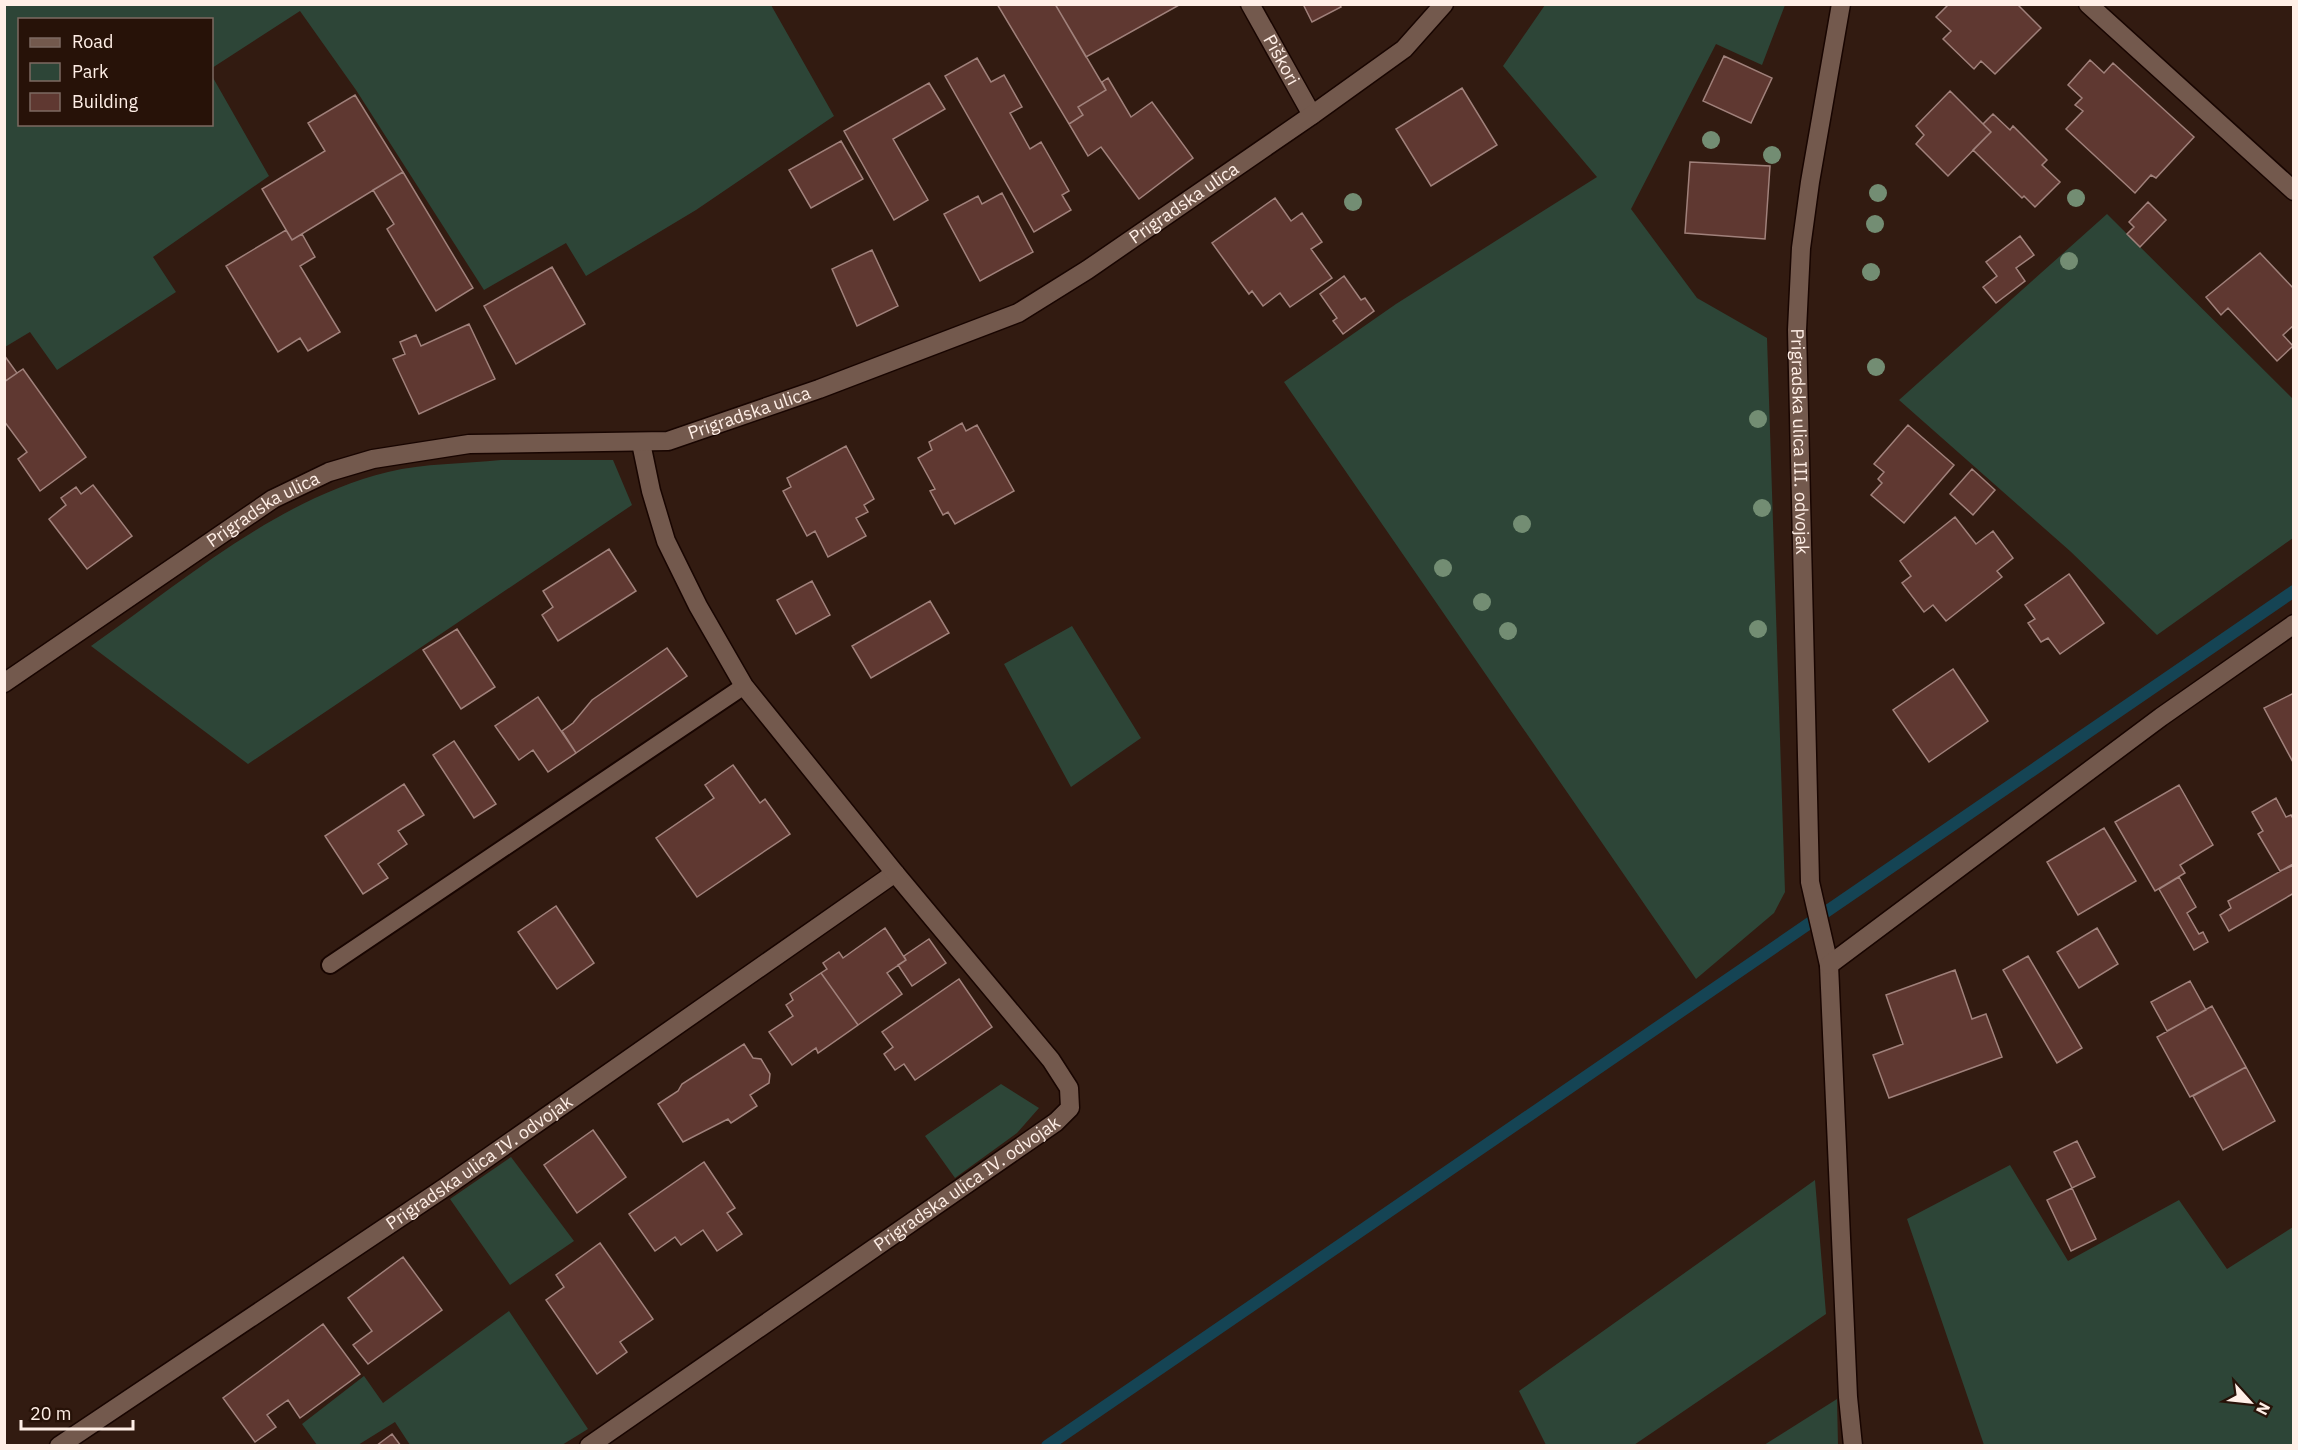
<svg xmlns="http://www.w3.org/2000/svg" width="2298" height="1450" font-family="'IBM Plex Sans',sans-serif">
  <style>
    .green { fill: #2d4537 }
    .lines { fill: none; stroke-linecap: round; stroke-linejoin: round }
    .stream { stroke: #154454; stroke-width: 12 }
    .building { fill: #5f3831; stroke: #a0817b; stroke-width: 1.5 }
    .lane-casing { stroke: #180501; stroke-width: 20 }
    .street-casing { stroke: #180501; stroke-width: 21 }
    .secondary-casing { stroke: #180501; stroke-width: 21 }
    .lane { stroke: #73594d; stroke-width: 16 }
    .street { stroke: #73594d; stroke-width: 18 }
    .secondary { stroke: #73594d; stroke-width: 18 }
    .tree { fill: #738d73 }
    .labels { text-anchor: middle; stroke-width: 5; stroke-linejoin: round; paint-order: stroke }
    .street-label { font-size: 18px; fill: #ffefe7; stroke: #271208 }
  </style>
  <rect width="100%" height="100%" fill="#321b11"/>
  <path class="green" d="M5 4 771 5 834 116 696 210 586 276 566 243 484 290 356 90 300 11 212 68V20H20V124H212V76L269 176 153 257 176 292 57 370 30 332 5 347Z
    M1545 5H1785L1762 65 1716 44 1631 209 1697 298 1767 338 1785 892 1774 913 1696 979 1284 382 1396 304 1597 177 1503 66Z
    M2107 214 2293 399V538L2157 635 2070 551 1899 400Z
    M501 460H613L632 505 248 764 91 646C182 582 277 499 388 472 424 463 464 464 501 460Z
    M1072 626 1141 738 1071 787 1004 664Z
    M1001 1084 1039 1108 1017 1133 955 1178 925 1136Z
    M511 1157 574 1241 510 1285 450 1199Z
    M2010 1165 2068 1261 2179 1200 2227 1269 2293 1227V1445H1984L1907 1219Z
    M1815 1180 1826 1314 1634 1445H1546L1519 1391Z
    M509 1311 588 1429 562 1445H410L395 1422 358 1445H317L302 1424 364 1376 383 1403Z
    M1837 1399 1838 1445H1764Z"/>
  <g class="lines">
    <path class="stream" d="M1047 1446 2294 591"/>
  </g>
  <path class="building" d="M997 4H1055L1106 90 1078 107 1083 115 1069 124Z
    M1055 4H1181L1086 57Z
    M1303 4H1339L1341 7 1312 22Z
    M1949 4H2017L2041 28 1995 74 1981 61 1974 69 1943 39 1951 31 1936 17Z
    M1724 56 1772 78 1751 123 1703 101Z
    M977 58 991 82 1004 75 1022 107 1010 113 1030 149 1041 142 1069 191 1062 195 1071 210 1034 232 945 76Z
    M2090 60 2104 73 2113 63 2194 137 2156 178 2151 175 2135 193 2066 129 2083 111 2075 105 2082 98 2068 85Z
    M1108 78 1131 117 1152 102 1193 158 1139 199 1101 147 1088 156 1069 124 1083 115 1078 107 1106 90 1102 82Z
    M929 83 945 109 893 139 928 200 894 220 844 131Z
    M1462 88 1497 145 1431 186 1396 129Z
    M1950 91 1991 132 1948 176 1916 144 1924 135 1916 126Z
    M355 95 403 172 292 240 262 189 325 151 308 123Z
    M1993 114 2010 130 2013 126 2047 160 2042 165 2060 182 2035 207 2024 196 2022 198 1973 150 1991 132 1983 124Z
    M841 141 863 179 811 208 789 170Z
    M1690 162 1770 166 1765 239 1685 233Z
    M403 172 473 288 436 311 387 229 394 224 373 190Z
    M1002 193 1033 252 980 281 944 214 978 196 982 204Z
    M1275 198 1291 221 1302 213 1322 242 1311 249 1332 278 1290 307 1280 293 1263 306 1252 291 1249 294 1212 243Z
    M2148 202 2166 220 2140 247 2127 234 2134 227 2129 222Z
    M286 230 292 240 302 234 315 257 300 266 340 332 308 351 300 338 278 352 226 266Z
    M2020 236 2034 255 2016 268 2025 281 1996 303 1983 287 1997 276 1986 262Z
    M872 250 898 306 857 326 832 269Z
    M2260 253 2294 289V325L2283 335 2293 346 2277 361 2228 308 2221 315 2206 297Z
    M552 267 585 324 516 364 484 306Z
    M1344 276 1361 300 1365 298 1374 311 1343 334 1333 321 1337 318 1320 294Z
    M469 324 495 379 419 414 393 359 405 354 400 342 416 335 421 346Z
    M4 355 17 373 4 382Z
    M23 369 86 457 40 491 18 459 27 452 4 421V382Z
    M962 423 966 431 977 425 1014 491 955 524 948 512 943 515 930 491 935 489 918 458 932 450 929 442Z
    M1908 425 1954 465 1904 523 1871 495 1882 483 1878 479 1884 472 1874 464Z
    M846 446 874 499 864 505 868 512 856 518 866 536 828 557 815 531 807 536 783 491 791 487 787 478Z
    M1972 469 1995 490 1973 515 1950 494Z
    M93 485 132 536 87 569 49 519 66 505 61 498 76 487 81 494Z
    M1955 517 1976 544 1993 531 2013 558 1997 571 2002 577 1946 621 1933 605 1924 612 1902 583 1911 576 1900 561Z
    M609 549 636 591 558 641 542 615 553 607 543 591Z
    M2069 574 2104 623 2060 654 2048 638 2041 642 2028 623 2035 619 2025 605Z
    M812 581 830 615 796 634 777 600Z
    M930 601 949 633 871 678 852 646Z
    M457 629 495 687 461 709 423 650Z
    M667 648 687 676 576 753 562 731 573 723 592 700Z
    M1953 669 1988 721 1929 762 1893 710Z
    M2294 693V764L2264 708Z
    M538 697 576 753 548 772 533 750 519 760 495 726Z
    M454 741 496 804 474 818 433 755Z
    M733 765 760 803 765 799 790 834 697 897 656 838 714 798 705 785Z
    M404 784 424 815 398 831 407 844 378 864 388 878 363 894 325 836Z
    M2179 785 2213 845 2180 865 2185 873 2155 891 2115 822Z
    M2276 798 2286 817 2291 815 2294 820V865L2280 871 2258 834 2263 831 2252 812Z
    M2104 828 2136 881 2078 915 2047 862Z
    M2293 864 2294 893 2229 931 2220 915 2231 908 2228 901Z
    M2179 877 2196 907 2187 913 2199 934 2203 932 2208 942 2194 950 2159 889Z
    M556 906 594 963 557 989 518 932Z
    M885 928 906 960 887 973 902 994 858 1025 821 973 827 969 823 963 839 952 843 958Z
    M2097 928 2118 964 2079 988 2057 952Z
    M929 939 946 963 912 986 898 965 906 960 904 956Z
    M2028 956 2082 1048 2057 1063 2003 970Z
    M1955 970 1972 1019 1986 1014 2002 1057 1889 1098 1873 1055 1903 1044 1886 995Z
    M821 973 858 1025 818 1053 816 1048 792 1065 769 1032 793 1016 786 1005 793 1000 790 994Z
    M959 979 992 1027 915 1080 904 1064 895 1070 884 1054 893 1047 882 1032Z
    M2190 981 2206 1010 2167 1031 2151 1002Z
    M2212 1006 2246 1067 2190 1097 2157 1037Z
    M744 1044 753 1058 761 1059 770 1074 769 1083 750 1095 757 1106 731 1123 728 1119 683 1142 658 1104 678 1091 682 1084Z
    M2246 1067 2275 1121 2223 1150 2193 1096Z
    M593 1130 626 1177 577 1213 544 1165Z
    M2077 1141 2095 1177 2072 1188 2054 1152Z
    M704 1162 735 1208 727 1213 742 1234 717 1251 703 1230 681 1245 675 1237 655 1251 629 1214Z
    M2072 1188 2096 1239 2071 1251 2047 1200Z
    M600 1243 653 1319 620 1342 627 1352 597 1374 546 1300 564 1287 556 1275Z
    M403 1257 442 1310 368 1364 353 1345 372 1331 348 1298Z
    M323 1324 360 1374 300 1418 288 1400 267 1415 276 1427 255 1442 223 1398Z
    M392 1434 401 1446H376Z"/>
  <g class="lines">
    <g class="lane-casing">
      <path id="lane" d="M330 965 744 686"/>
    </g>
    <g class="street-casing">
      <g id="street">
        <path id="s1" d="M1250 4 1312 115"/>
        <path id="s2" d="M1841 4 1810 182 1801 248 1797 330 1810 882 1829 965 1848 1397 1853 1446"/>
        <path d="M2088 4 2294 191"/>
        <path d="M1829 965 2161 717 2294 624"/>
        <path id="s3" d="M59 1446 447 1186 895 873"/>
        <path id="s4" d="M589 1446 1056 1122 1070 1108 1069 1088 1051 1060 895 873 744 686 698 606 666 541 651 491 641 443"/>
      </g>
    </g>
    <g class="secondary-casing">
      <g id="secondary">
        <path id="s5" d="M4 683 273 499 329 472 373 459 469 444 668 441 819 389 1018 313 1087 270 1312 115 1404 49 1444 4"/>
      </g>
    </g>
    <use href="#lane" class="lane"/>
    <use href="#street" class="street"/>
    <use href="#secondary" class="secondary"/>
  </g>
  <g class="tree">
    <circle cx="1711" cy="140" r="9"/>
    <circle cx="1772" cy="155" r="9"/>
    <circle cx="1878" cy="193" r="9"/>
    <circle cx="2076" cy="198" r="9"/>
    <circle cx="1353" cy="202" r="9"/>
    <circle cx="1875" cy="224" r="9"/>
    <circle cx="2069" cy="261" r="9"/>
    <circle cx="1871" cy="272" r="9"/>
    <circle cx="1876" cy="367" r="9"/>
    <circle cx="1758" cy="419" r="9"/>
    <circle cx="1762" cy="508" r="9"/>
    <circle cx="1522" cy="524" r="9"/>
    <circle cx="1443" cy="568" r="9"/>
    <circle cx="1482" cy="602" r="9"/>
    <circle cx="1758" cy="629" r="9"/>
    <circle cx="1508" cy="631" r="9"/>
  </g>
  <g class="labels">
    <g class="street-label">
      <text dy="6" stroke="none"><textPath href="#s1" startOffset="64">Piškori</textPath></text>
      <text dy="6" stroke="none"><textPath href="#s5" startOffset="1302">Prigradska ulica</textPath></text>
      <text dy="6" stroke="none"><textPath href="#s5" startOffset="816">Prigradska ulica</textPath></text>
      <text dy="6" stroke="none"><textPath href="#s2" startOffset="441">Prigradska ulica III. odvojak</textPath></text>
      <text dy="6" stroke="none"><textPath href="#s5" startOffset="312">Prigradska ulica</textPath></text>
      <text dy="6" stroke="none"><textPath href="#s3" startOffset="507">Prigradska ulica IV. odvojak</textPath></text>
      <text dy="6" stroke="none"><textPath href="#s4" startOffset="460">Prigradska ulica IV. odvojak</textPath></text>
    </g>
  </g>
  <rect width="2298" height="1450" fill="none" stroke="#ffefe7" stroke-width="12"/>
  <rect x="18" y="18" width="195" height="108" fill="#271208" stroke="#7d6a61" stroke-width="1.5"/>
  <rect x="30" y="38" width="30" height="9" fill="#73594d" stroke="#7d6a61" stroke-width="1.5"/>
  <text x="72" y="48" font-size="18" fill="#ffefe7">Road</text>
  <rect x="30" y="63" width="30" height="18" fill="#2d4537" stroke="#7d6a61" stroke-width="1.5"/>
  <text x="72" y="78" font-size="18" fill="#ffefe7">Park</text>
  <rect x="30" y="93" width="30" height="18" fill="#5f3831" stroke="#7d6a61" stroke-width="1.5"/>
  <text x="72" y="108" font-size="18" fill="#ffefe7">Building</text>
  <g transform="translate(2250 1402) rotate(117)" stroke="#271208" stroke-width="4.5" paint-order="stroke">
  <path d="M0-4.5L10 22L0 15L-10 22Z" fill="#ffefe7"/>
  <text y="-9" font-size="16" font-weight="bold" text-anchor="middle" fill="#ffefe7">N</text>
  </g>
  <path d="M21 1420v9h112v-9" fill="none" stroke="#ffefe7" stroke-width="3"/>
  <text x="30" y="1420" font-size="18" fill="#ffefe7" stroke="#271208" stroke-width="4.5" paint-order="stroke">20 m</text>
</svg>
